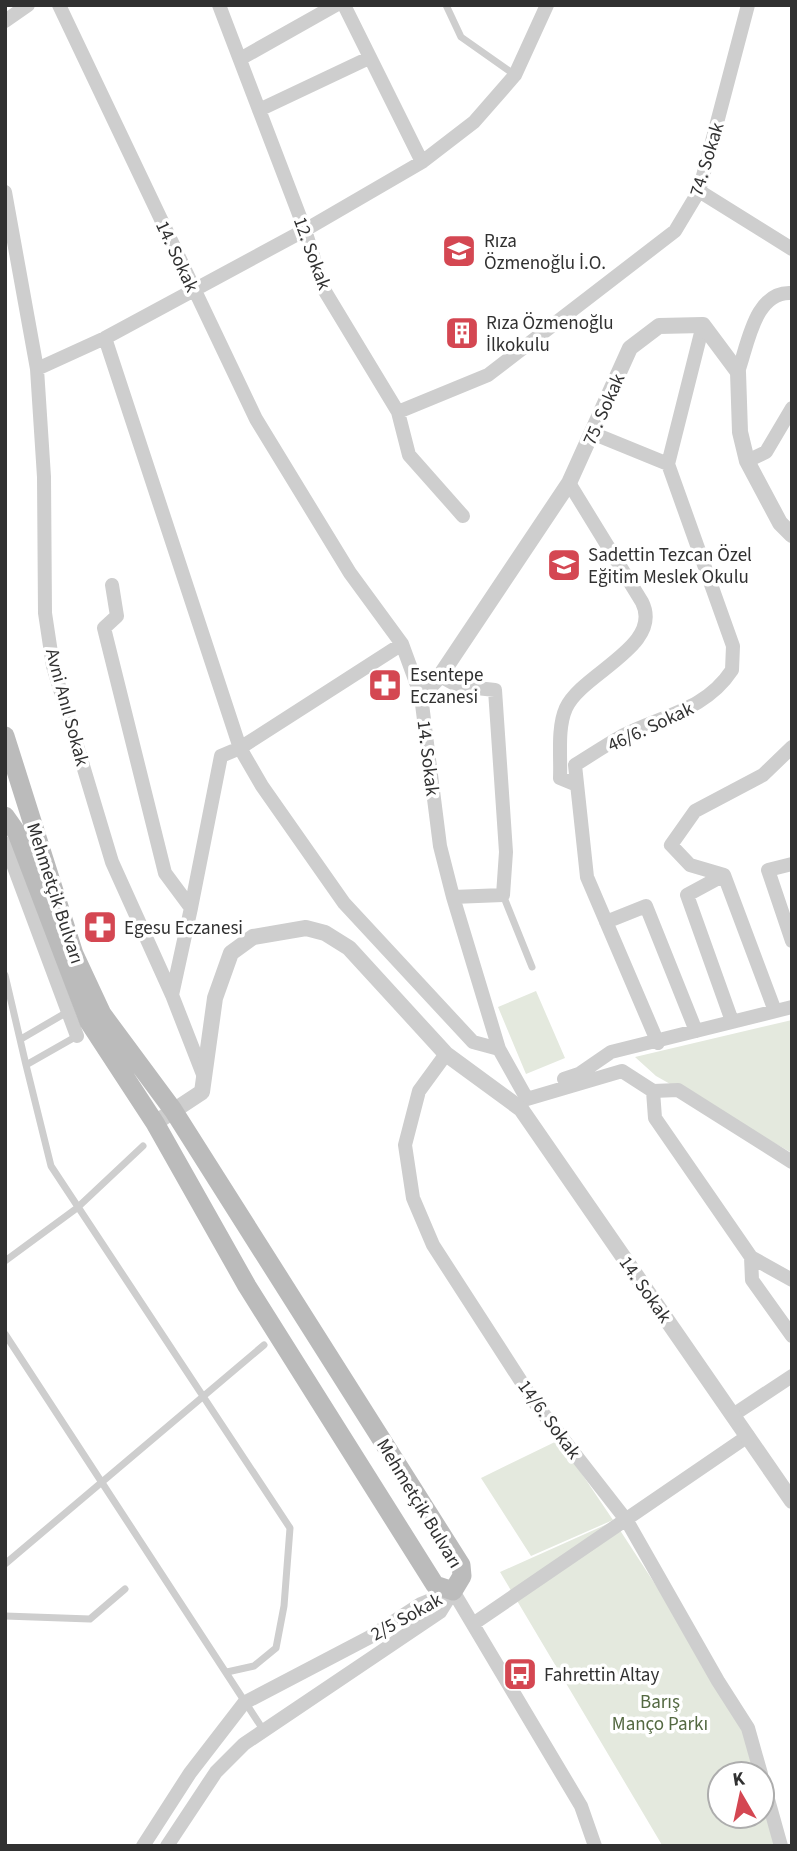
<svg xmlns="http://www.w3.org/2000/svg" width="797" height="1851" font-family="'Source Sans 3',sans-serif">
  <style>
    .green { fill: #e4e9de }
    .lines { fill: none; stroke-linecap: round; stroke-linejoin: round }
    .service { stroke: #cecece; stroke-width: 7 }
    .minor { stroke: #cecece; stroke-width: 14 }
    .tertiary { stroke: #cecece; stroke-width: 16 }
    .secondary { stroke: #bbb; stroke-width: 19 }
    .labels { text-anchor: middle; stroke-width: 7; stroke-linejoin: round; paint-order: stroke }
    .street-label { font-size: 19px; fill: #313131; stroke: #fff }
    .poi-label { font-size: 19px; fill: #313131; stroke: #fff; text-anchor: start }
    .park-label { font-size: 19px; fill: #546942; stroke: #fff }
  </style>
  <rect width="100%" height="100%" fill="#fff"/>
  <path class="green" d="M536 991 565 1058 526 1074 498 1007Z
    M792 1020V1153L656 1076 635 1057Z
    M559 1440 613 1520 531 1556 481 1478Z
    M614 1521 718 1681 745 1729 757 1774H720V1816H762V1791L778 1846 662 1845 500 1572Z"/>
  <g class="lines">
    <path class="service" d="M446 5 461 37 515 75
      M503 895 532 967
      M5 975 26 1065
      M77 1036 26 1065 51 1166 290 1528 284 1606 276 1648 254 1666 227 1672
      M21 1039 69 1011
      M5 1261 77 1208 143 1146
      M5 1334 264 1731
      M5 1564 264 1345
      M5 1616 90 1619 125 1589"/>
    <path class="minor" d="M59 5 256 419 350 573 402 644 421 696 440 846 453 897 499 1049 527 1099
      M219 5 305 230 323 288 398 412 409 455 463 516
      M344 5 422 162
      M5 21 28 5
      M240 59 336 5
      M259 110 369 58
      M699 191 792 249
      M5 192 37 369 44 477 45 613 53 666 112 862 172 995 204 1077
      M105 338 305 230 422 162 474 122 515 75 547 5
      M37 369 105 338 240 748 402 644
      M738 372C748 344 755 290 792 293
      M398 412 488 375 675 231 699 191 748 5
      M592 433 668 464
      M747 461 766 452 792 408
      M569 483 642 602C664 646 582 673 566 708 557 728 561 757 560 778L577 785
      M112 585 117 616 104 628 165 873 191 908 172 995
      M440 676 458 686 495 690 506 852 503 895 453 897
      M5 843 77 1036
      M792 864 768 870 792 941
      M724 875 775 1011
      M191 908 221 756 240 748 262 786 344 903 473 1042 499 1049
      M606 922 646 906 696 1031
      M732 1021 687 895 724 875 690 865 671 845 695 811 763 775 792 747
      M658 1043 587 877 575 765C591 755 606 745 622 736 662 715 705 711 732 670L733 646 668 464 703 325
      M446 1054 419 1091 405 1145 413 1198 433 1245 535 1403 627 1521 718 1681 748 1728 761 1774
      M564 1079 579 1074 611 1052 792 1007
      M653 1091 678 1090 792 1162
      M527 1099 622 1071 653 1091 655 1118 751 1257 752 1280 792 1336
      M751 1257 792 1280
      M733 1415 792 1376
      M453 1591 581 1806 595 1846
      M473 1624 748 1436
      M762 1778 781 1846
      M143 1846 190 1773 244 1703 370 1637 421 1604 453 1591
      M167 1846 216 1772 244 1744 440 1612 453 1591"/>
    <path class="tertiary" d="M421 696 440 676 569 483 630 348 659 326 703 325 738 372 740 432 747 461 780 523 792 535
      M155 1123 202 1092 215 998 231 953 253 937 306 928 325 933 349 948 446 1054 521 1109 792 1501"/>
    <path class="secondary" d="M5 736 74 954 102 1014 173 1110 461 1565 462 1576 453 1591 435 1585 247 1286 155 1123 89 1022 17 833 5 816"/>
  </g>
  <defs>
    <g id="school-square" transform="scale(1.75)"><rect x="-9" y="-9" width="18" height="18" rx="4" fill="#d44752" stroke="#fff"/><path d="M0-5L7-2L0 1L-7-2ZM-4 1L0 2.5L4 1V4Q0 6-4 4Z" fill="#fff"/></g>
    <g id="building-square" transform="scale(1.75)"><rect x="-9" y="-9" width="18" height="18" rx="4" fill="#d44752" stroke="#fff"/><path d="M-4-6H4V6H1V3H-1V6H-4ZM-2.5-4.3h1.7v1.8h-1.7ZM.8-4.3h1.7v1.8H.8ZM-2.5-1h1.7V.8h-1.7ZM.8-1h1.7V.8H.8Z" fill="#fff"/></g>
    <g id="pharmacy-square" transform="scale(1.75)"><rect x="-9" y="-9" width="18" height="18" rx="4" fill="#d44752" stroke="#fff"/><path d="M-2-6h4v4h4v4h-4v4h-4v-4h-4v-4h4Z" fill="#fff"/></g>
    <g id="bus-square" transform="scale(1.75)"><rect x="-9" y="-9" width="18" height="18" rx="4" fill="#d44752" stroke="#fff"/><path d="M-5-6H5V4H4V6H2V4H-2V6H-4V4H-5ZM-3.5-4V0h7V-4ZM-3.5 1.2v1.5H-2V1.2ZM2 1.2v1.5H3.5V1.2Z" fill="#fff"/></g>
  </defs>
  <g fill-rule="evenodd">
    <use href="#school-square" x="459" y="251"/>
    <use href="#building-square" x="462" y="333"/>
    <use href="#school-square" x="564" y="565"/>
    <use href="#pharmacy-square" x="385" y="685"/>
    <use href="#pharmacy-square" x="100" y="927"/>
    <use href="#bus-square" x="520" y="1674"/>
  </g>
  <g class="labels">
    <g class="street-label">
      <text transform="translate(706 159) rotate(-73)" y="7">74. Sokak</text>
      <text transform="translate(313 253) rotate(70)" y="7">12. Sokak</text>
      <text transform="translate(178 256) rotate(65)" y="7">14. Sokak</text>
      <text transform="translate(603 409) rotate(-66)" y="7">75. Sokak</text>
      <text transform="translate(68 707) rotate(75)" y="7">Avni Anıl Sokak</text>
      <text transform="translate(650 726) rotate(-25)" y="7">46/6. Sokak</text>
      <text transform="translate(429 758) rotate(83)" y="7">14. Sokak</text>
      <text transform="translate(56 893) rotate(72)" y="7">Mehmetçik Bulvarı</text>
      <text transform="translate(646 1289) rotate(55)" y="7">14. Sokak</text>
      <text transform="translate(550 1419) rotate(54)" y="7">14/6. Sokak</text>
      <text transform="translate(420 1503) rotate(59)" y="7">Mehmetçik Bulvarı</text>
      <text transform="translate(406 1616) rotate(-29)" y="7">2/5 Sokak</text>
    </g>
    <g class="poi-label">
      <text x="484" y="247">Rıza<tspan x="484" dy="22">Özmenoğlu İ.O.</tspan></text>
      <text x="486" y="329">Rıza Özmenoğlu<tspan x="486" dy="22">İlkokulu</tspan></text>
      <text x="588" y="561">Sadettin Tezcan Özel<tspan x="588" dy="22">Eğitim Meslek Okulu</tspan></text>
      <text x="410" y="681">Esentepe<tspan x="410" dy="22">Eczanesi</tspan></text>
      <text x="124" y="934">Egesu Eczanesi</text>
      <text x="544" y="1681">Fahrettin Altay</text>
    </g>
    <g class="park-label">
      <text x="660" y="1708">Barış<tspan x="660" dy="22">Manço Parkı</tspan></text>
    </g>
  </g>
  <rect width="797" height="1851" fill="none" stroke="#313131" stroke-width="14"/>
  <g transform="translate(741 1795) rotate(351)"><circle r="33" fill="#ffffff" stroke="#adadad" stroke-width="2"/>
  <path d="M0-5L12 26L0 18L-12 26Z" fill="#d44752"/>
  <text y="-10" font-size="19" font-weight="bold" text-anchor="middle" fill="#313131">K</text>
  </g>
</svg>
